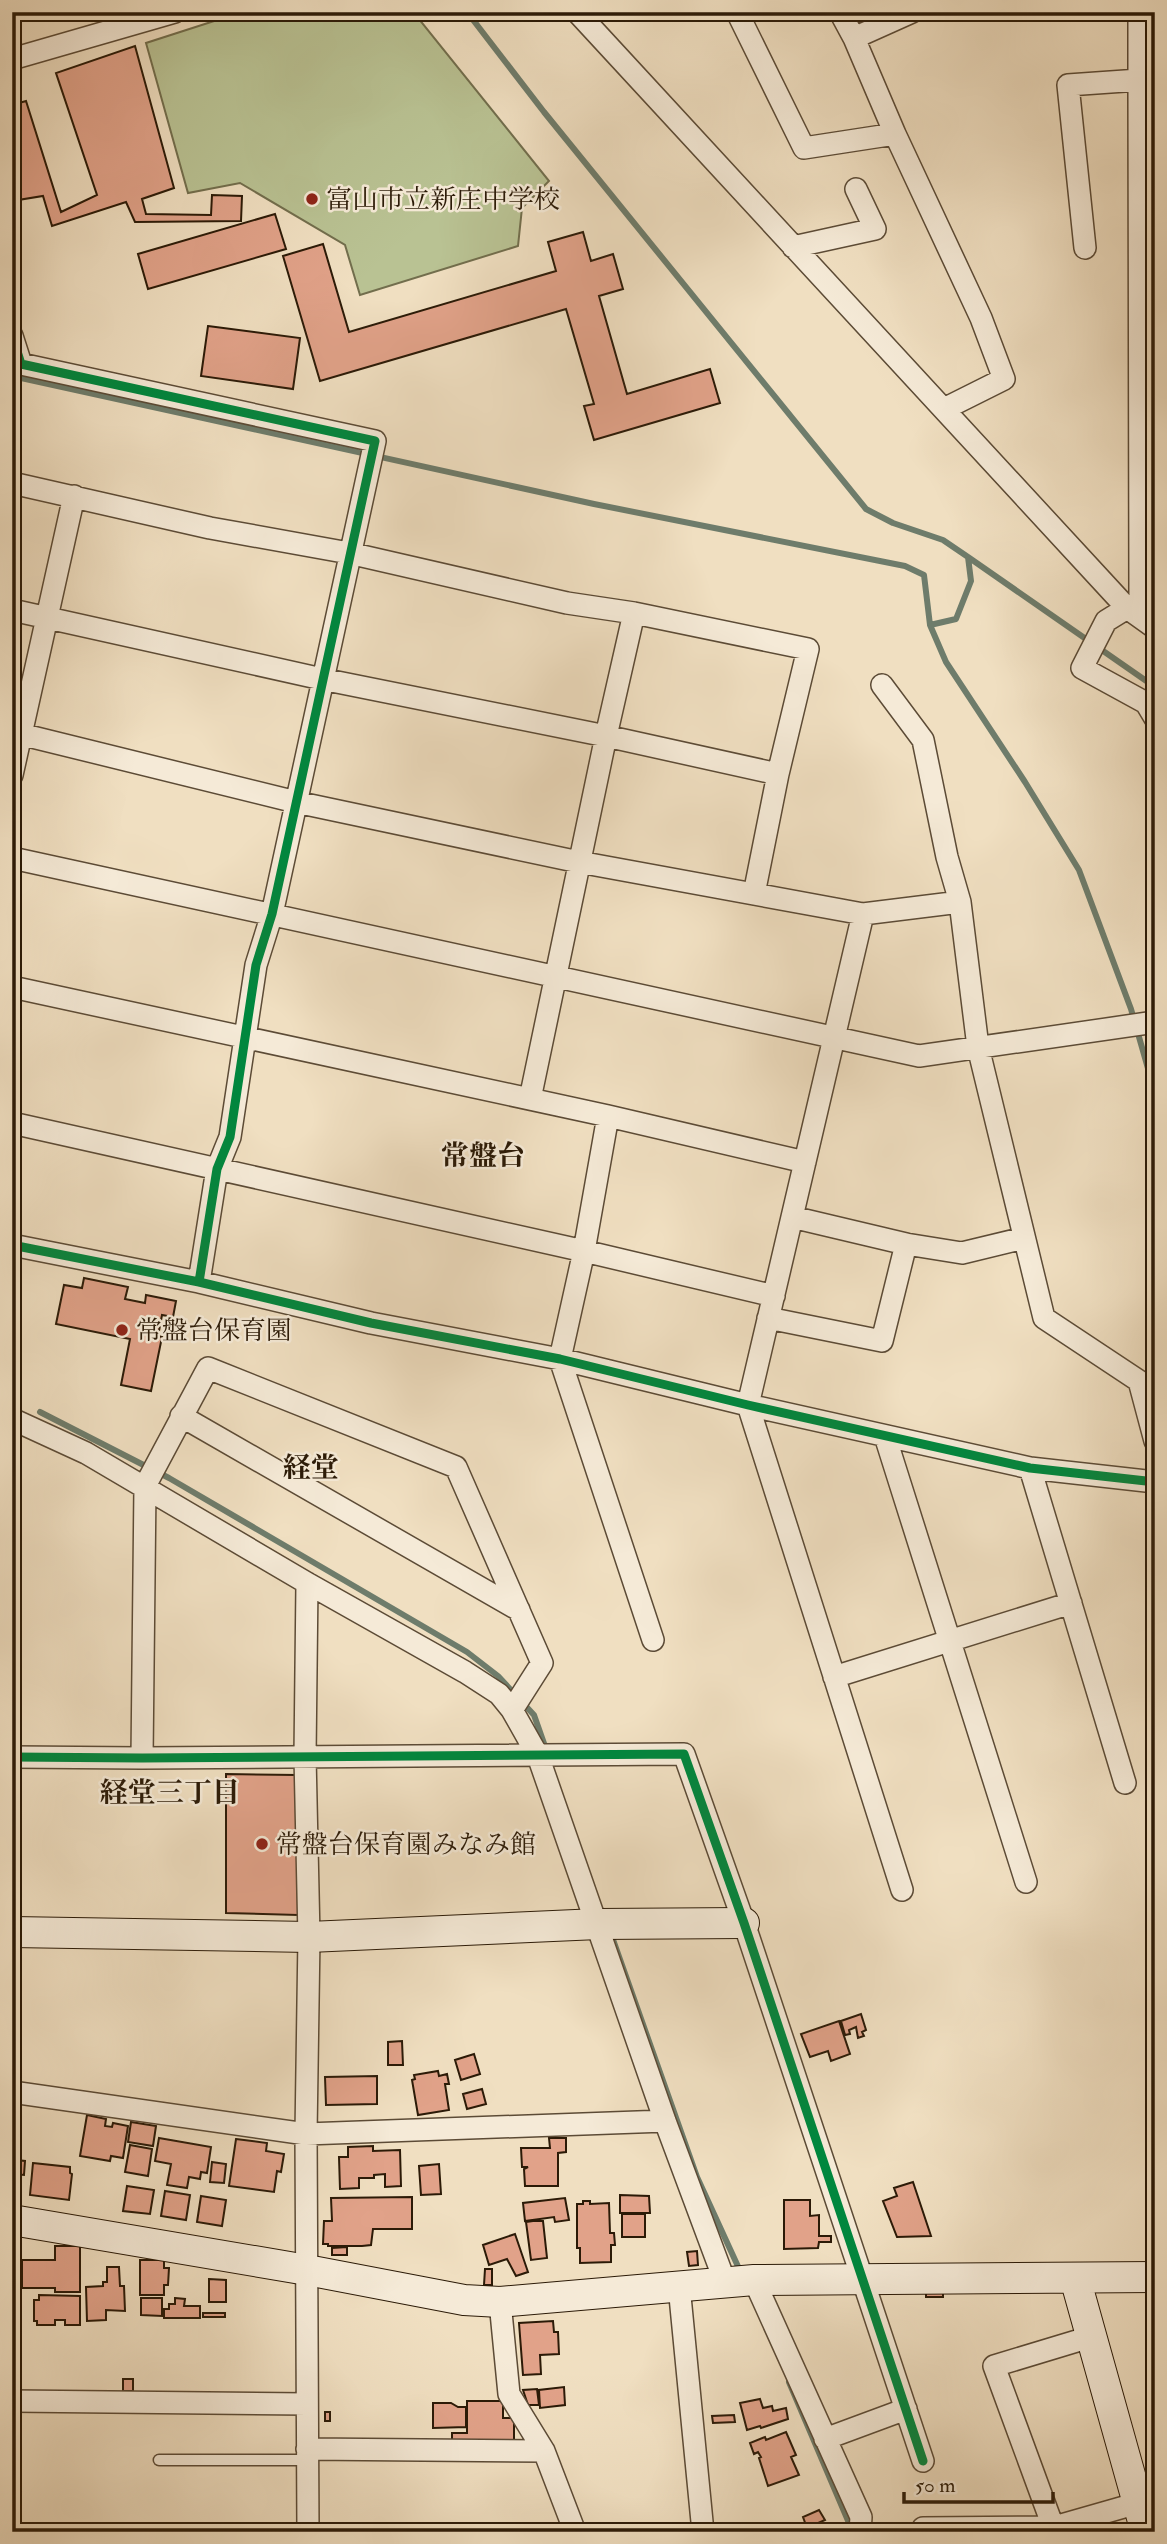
<svg xmlns="http://www.w3.org/2000/svg" width="1167" height="2544" font-family="'IM FELL Double Pica','Noto Serif JP',serif">
  <style>
    .green { fill: #b9c293; stroke: #726e4d; stroke-width: 2 }
    .lines { fill: none; stroke-linecap: round; stroke-linejoin: round }
    .stream { stroke: #6e7c6b; stroke-width: 6 }
    .building { fill: #e1a289; stroke: #2b1a07; stroke-width: 2 }
    .lane-casing { stroke: #5c4b36; stroke-width: 13 }
    .street-casing { stroke: #5c4b36; stroke-width: 24 }
    .secondary-casing { stroke: #2b1a07; stroke-width: 32 }
    .lane { stroke: #f5ead7; stroke-width: 10 }
    .street { stroke: #f5ead7; stroke-width: 21 }
    .secondary { stroke: #f5ead7; stroke-width: 30 }
    .cycleway-casing { stroke: #f5ead7; stroke-width: 13 }
    .cycleway { stroke: #00873e; stroke-width: 9 }
    .poi-dot { fill: #8f2418; stroke: #f5ead7; stroke-width: 2.5 }
    .labels { text-anchor: middle; stroke-width: 5; stroke-linejoin: round; paint-order: stroke }
    .poi-label { font-size: 26px; fill: #2b1a07; stroke: #f5ead7; text-anchor: start }
    .neighbourhood-label { font-size: 28px; font-weight: bold; fill: #2b1a07; stroke: #f5ead7 }
  </style>
  <rect width="100%" height="100%" fill="#f0dfc1"/>
  <filter id="stains"><feTurbulence type="fractalNoise" baseFrequency=".00286" numOctaves="4"/><feColorMatrix values="0 0 0 0 .2 0 0 0 0 .09 0 0 0 0 .02 0 0 0 .5 -.17"/></filter>
  <radialGradient id="worn" r=".72"><stop offset=".6" stop-color="#630" stop-opacity="0"/><stop offset="1" stop-color="#630" stop-opacity=".3"/></radialGradient>
  <path class="green" d="M242 12H401L419 19 549 181 522 208 518 246 360 295 345 245 240 183 188 193 146 43Z"/>
  <g class="lines">
    <path class="stream" d="M467 12 544 112 866 509 893 523 943 540 968 557 971 581 956 619 930 625
      M12 376 594 504 905 566 924 575 930 625 946 662 1025 782 1079 870 1131 1009 1155 1093
      M968 557 1155 687
      M40 1412 169 1478 467 1652 498 1676 534 1715 547 1752
      M611 1934 697 2177 741 2273
      M789 2382 852 2530"/>
  </g>
  <path class="building" d="M135 46 174 188 142 199 146 214 211 215 212 195 242 196 241 221 135 222 126 202 52 226 43 196 12 201V105L26 101 61 212 97 195 56 73Z
    M275 214 286 249 148 289 138 254Z
    M583 232 591 261 613 254 623 289 599 296 627 394 710 369 720 403 594 440 584 406 594 404 566 309 320 381 283 256 323 244 349 332 556 271 548 242Z
    M208 326 300 338 293 389 201 376Z
    M84 1278 128 1287 125 1299 145 1303 146 1295 176 1301 173 1317 162 1315 158 1336 162 1337 151 1391 121 1385 130 1339 56 1324 64 1285 82 1288Z
    M226 1774 297 1775 298 1915 226 1913Z
    M861 2014 866 2030 862 2032 864 2036 858 2038 856 2027 849 2030 850 2034 845 2035 841 2021Z
    M839 2021 850 2054 831 2061 828 2051 810 2057 801 2034Z
    M402 2041 403 2065H388V2042Z
    M474 2054 480 2074 461 2080 455 2060Z
    M438 2071 439 2076 447 2074 449 2084H445L449 2110 418 2115 412 2080 415 2079 414 2075Z
    M377 2076V2104L326 2105 325 2077Z
    M482 2089 486 2104 467 2109 463 2094Z
    M87 2115 106 2119 105 2126 112 2127 113 2123 128 2126 123 2158 111 2156 110 2161 80 2156Z
    M131 2122 156 2126 153 2146 128 2142Z
    M159 2138 211 2147 207 2173 201 2172 200 2179 189 2177 187 2188 167 2185 171 2164 155 2161Z
    M549 2138H566V2152L558 2153V2186H525L524 2169 528 2167H522L521 2148H550Z
    M236 2139 267 2143 266 2151 284 2154 281 2172 277 2171 274 2192 229 2186Z
    M130 2145 152 2149 148 2176 125 2172Z
    M373 2146V2151L400 2150 401 2186 385 2187V2174L374 2175V2178H359V2188L340 2189 339 2157H348V2147Z
    M16 2160 25 2161 24 2175 15 2174Z
    M212 2162 226 2164 224 2183 210 2182Z
    M33 2163 70 2167V2173L72 2174 69 2200 30 2195Z
    M439 2164 441 2194 421 2195 419 2166Z
    M913 2182 931 2236 897 2237 883 2201 897 2196 894 2188Z
    M127 2186 154 2190 150 2214 123 2211Z
    M165 2191 190 2195 186 2220 161 2216Z
    M620 2195 649 2196 650 2213H620Z
    M201 2196 226 2200 222 2226 197 2222Z
    M412 2197V2229H373L371 2245 362 2246H328V2244H323L324 2221H332L331 2198Z
    M565 2198 569 2220 555 2222 554 2217 525 2221 523 2203Z
    M784 2200H810V2216L819 2215V2236H831V2242H819L818 2248 784 2249Z
    M583 2201H590V2204L609 2203 610 2233H614L615 2245H611V2262L580 2263V2248H577V2204H583Z
    M622 2214H645V2237H622Z
    M533 2221H543L547 2258 531 2260 526 2222Z
    M515 2234 528 2272 516 2276 507 2259 489 2265 483 2245Z
    M55 2246H80V2292H55V2288H22V2260H55Z
    M347 2247V2255H332V2248Z
    M697 2251 698 2265 689 2266 687 2252Z
    M140 2260H164V2268H169L168 2285H164V2295H140Z
    M107 2267H119L120 2286H124L125 2311 106 2310V2320L87 2321 86 2287 103 2286V2282H107Z
    M485 2269H492V2285H484Z
    M209 2279 226 2280V2302H209Z
    M926 2292H943V2297H926Z
    M39 2295 80 2296V2325H65V2320H55V2325H37V2321H34V2300H39Z
    M141 2298H162V2316L141 2315Z
    M175 2298 185 2299 184 2306H200V2318H164V2309H169V2304H175Z
    M203 2313H225V2317H203Z
    M553 2321 554 2332H558L559 2354 540 2355 541 2374 523 2375 519 2323Z
    M123 2379H133V2391H123Z
    M564 2387 565 2405 540 2408 539 2390Z
    M537 2389 539 2405H528L523 2390Z
    M760 2399 763 2408 772 2406 773 2411 786 2408 788 2419 761 2428 760 2426 747 2430 740 2403Z
    M467 2401H503V2418H514V2444H452V2433H467Z
    M433 2403H451L458 2407H466V2427L433 2428Z
    M325 2412H330V2421H325Z
    M734 2415 735 2422 713 2423 712 2416Z
    M786 2432 796 2455 791 2457 799 2475 768 2486 759 2458 761 2457 758 2452 754 2454 750 2443 765 2437 766 2440Z
    M819 2510 825 2520 807 2528 803 2517Z"/>
  <g class="lines">
    <g class="lane-casing">
      <path id="lane" d="M159 2460H307"/>
    </g>
    <g class="street-casing">
      <path id="street" d="M577 12 1127 608 1155 628
        M737 12 804 148 895 134 854 38
        M840 12 854 38 912 12
        M12 59 175 12
        M1139 80 1140 600 1106 621 1082 668 1146 703 1155 718
        M895 134 981 318 1004 379 944 409
        M793 247 875 229 856 189
        M1085 248 1068 85 1139 80V12
        M12 336 21 364 375 441 272 914 256 965 230 1137 217 1169 199 1282
        M12 483 210 528 349 553 567 603 634 613 808 649 778 774 754 894
        M12 610 322 679 606 736 778 774
        M882 685 923 740 947 857 960 902 978 1047 1044 1318 1139 1381 1155 1441
        M12 732 296 802 579 862 863 914 960 902
        M12 775 74 496
        M12 858 919 1056 1155 1022
        M863 914 748 1405 902 1890
        M12 987 608 1116 805 1162
        M530 1099 606 736 634 613
        M608 1116 584 1251 560 1359 653 1640
        M12 1123 584 1251 774 1296
        M792 1217 906 1244 962 1253 1024 1238
        M12 1245 199 1282 371 1323 560 1359 748 1405 1030 1468 1155 1482
        M768 1318 882 1341 906 1244
        M181 1416 519 1610
        M12 1419 86 1453 307 1583 465 1672 499 1694 512 1710 538 1756 665 2121 725 2282
        M885 1436 1026 1882
        M1030 1468 1125 1783
        M307 1583 305 1756 309 1937 306 2134 308 2532
        M834 1677 1071 1603
        M12 1757 142 1758 684 1754 744 1923 923 2461
        M142 1758 145 1486 208 1368 456 1467 542 1663 512 1710
        M12 2092 306 2134 665 2121
        M754 2280 861 2517 860 2532
        M679 2286 703 2532
        M500 2302 509 2394 544 2451 575 2532
        M12 2401 307 2404
        M825 2439 906 2409
        M307 2449 544 2451
        M925 2532 923 2528 1054 2527 1138 2503
        M1055 2532 994 2366 1090 2337"/>
    </g>
    <g class="secondary-casing">
      <path id="secondary" d="M12 1932 309 1937 598 1924 744 1923
        M12 2220 307 2270 464 2300 500 2302 754 2280 1155 2277
        M1075 2278 1146 2532"/>
    </g>
    <use href="#lane" class="lane"/>
    <use href="#street" class="street"/>
    <use href="#secondary" class="secondary"/>
    <g class="cycleway-casing">
      <path id="cycleway" d="M12 336 21 364 375 441 272 914 256 965 230 1137 217 1169 199 1282
        M12 1245 199 1282 371 1323 560 1359 748 1405 1030 1468 1155 1482
        M12 1757 142 1758 684 1754 744 1923 923 2461"/>
    </g>
    <use href="#cycleway" class="cycleway"/>
  </g>
  <g class="poi-dot">
    <circle cx="312" cy="199" r="7"/>
    <circle cx="122" cy="1330" r="7"/>
    <circle cx="262" cy="1844" r="7"/>
  </g>
  <g class="labels">
    <g class="poi-label">
      <text x="326" y="208">富山市立新庄中学校</text>
      <text x="136" y="1339">常盤台保育園</text>
      <text x="276" y="1853">常盤台保育園みなみ館</text>
    </g>
    <g class="neighbourhood-label">
      <text x="483" y="1165">常盤台</text>
      <text x="311" y="1477">経堂</text>
      <text x="170" y="1802">経堂三丁目</text>
    </g>
  </g>
  <rect width="1167" height="2544" fill="none" stroke="#f0dfc1" stroke-width="42"/>
  <rect x="14" y="14" width="1139" height="2516" fill="none" stroke="#2b1a07" stroke-width="3.5"/>
  <rect x="21" y="21" width="1125" height="2502" fill="none" stroke="#2b1a07" stroke-width="2"/>
  <path d="M904 2492v10h149v-10" fill="none" stroke="#2b1a07" stroke-width="3.5"/>
  <text x="915" y="2492" font-size="21" fill="#2b1a07" stroke="#f5ead7" stroke-width="5" paint-order="stroke">50 m</text>
  <rect width="100%" height="100%" filter="url(#stains)"/>
  <rect width="100%" height="100%" fill="url(#worn)"/>
</svg>
